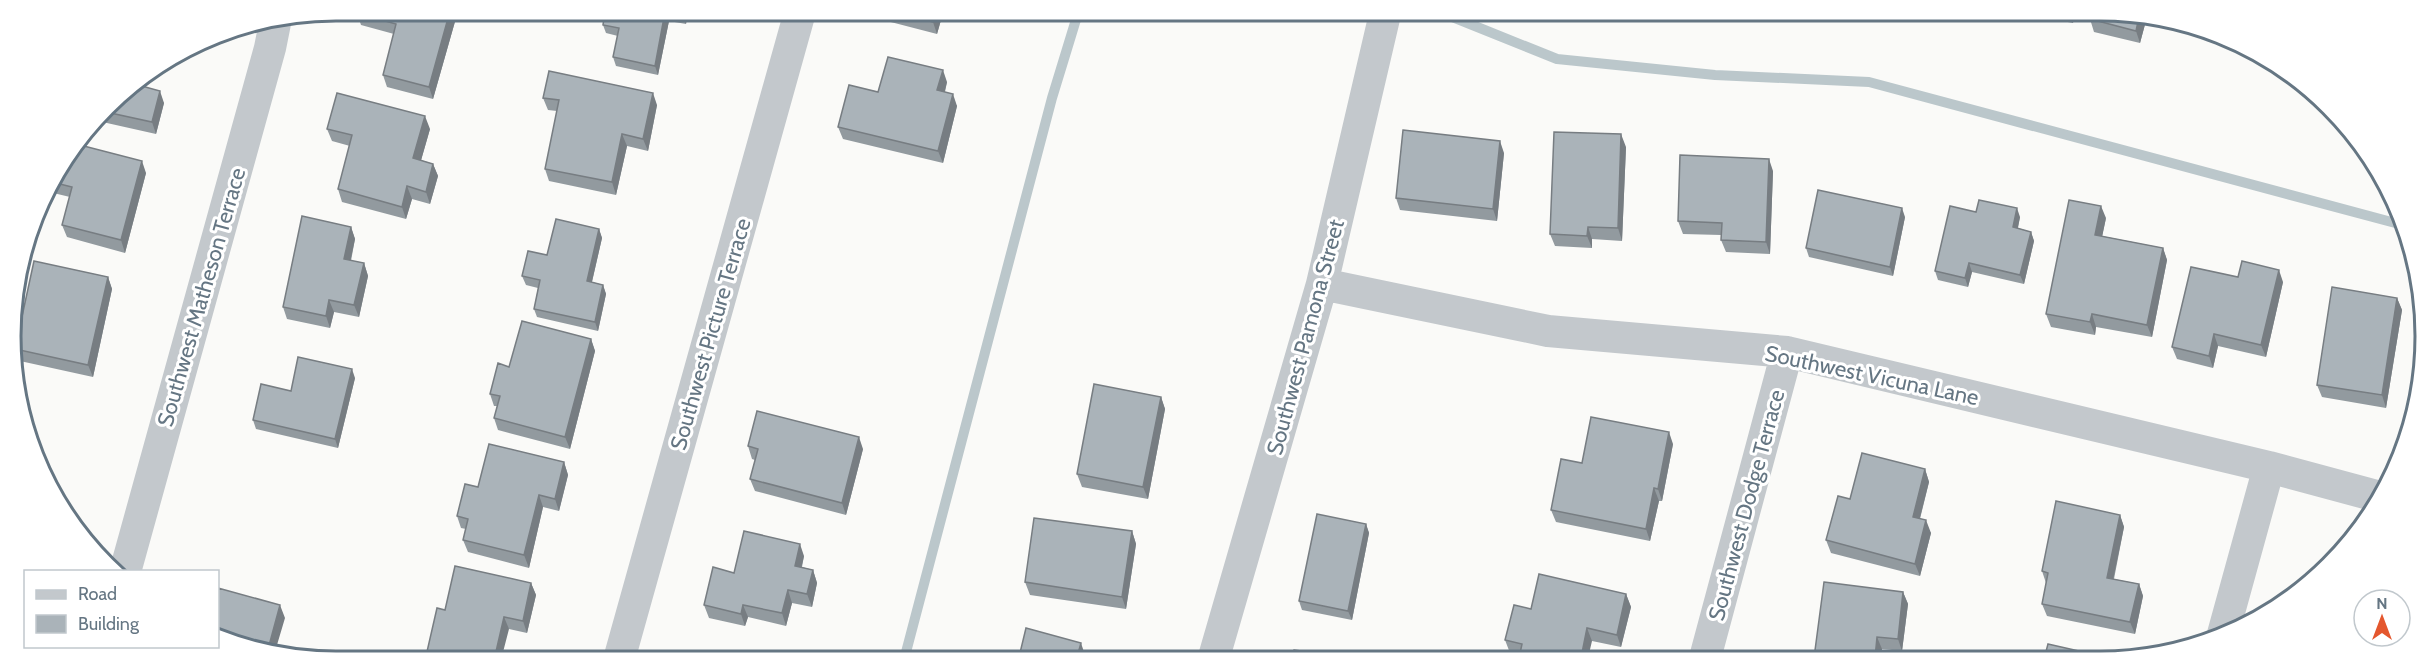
<svg xmlns="http://www.w3.org/2000/svg" width="2436" height="672" font-family="Cabin,sans-serif">
  <style>
    .lines { fill: none; stroke-linecap: round; stroke-linejoin: round }
    .stream { stroke: #bbc7cb; stroke-width: 10 }
    .street { stroke: #c3c8cc; stroke-width: 32 }
    .wall { fill: #929a9f }
    .shaded-wall { fill: #777d82 }
    .building { fill: #aab3b9; stroke: #777d82; stroke-width: 1.5 }
    .labels { text-anchor: middle; stroke-width: 6; stroke-linejoin: round; paint-order: stroke }
    .street-label { font-size: 22px; fill: #657683; stroke: #fff }
    .rim { fill: none; stroke: #657683; stroke-width: 3 }
  </style>
  <rect width="100%" height="100%" fill="#fafaf8"/>
  <g class="lines">
    <path class="stream" d="M1445 14 1557 59 1715 75 1869 82 2399 224
      M905 656 1052 98 1078 13"/>
    <path class="street" d="M1322 284 1548 331 1787 352 2269 467 2380 497
      M125 572 270 48 275 23
      M2223 634 2269 467
      M620 656 800 12
      M1214 657 1322 284 1385 14
      M1705 658 1787 352"/>
  </g>
  <path class="wall" d="M358 11H458L433 99 387 87 383 75 394 34 361 25 357 13Z
    M605 11 688 12 686 24 669 21 658 75 616 66 613 57 618 36 606 33 603 25Z
    M880 12 943 13 937 34 883 20Z
    M2036 16H2074L2073 23Z
    M2147 17 2140 43 2094 32 2090 19Z
    M148 75 145 87 164 103 156 134 98 121 121 92Z
    M947 82 945 92 957 106 943 163 843 139 838 127 878 92Z
    M543 98 657 105 648 151 627 146 616 195 549 181 545 169 557 111 548 110Z
    M327 129H430L421 160 433 164 438 176 430 204 412 199 406 219 342 202 338 189 350 146 332 141Z
    M80 145 146 173 125 253 67 237 62 225 70 197 45 191Z
    M1626 147 1622 241 1592 239V248L1555 246 1550 234Z
    M1504 153 1497 221 1400 210 1396 198Z
    M1773 171 1770 254 1726 252 1721 240V235L1683 234 1678 221Z
    M1976 212 2020 217 2018 228 2031 232 2034 241 2024 284 1972 272 1968 287 1938 280 1935 271Z
    M1905 217 1893 276 1809 257 1806 248Z
    M2106 218 2102 236 2163 248 2167 260 2152 337 2096 327 2095 335 2051 327 2046 314Z
    M351 227 355 239 351 261 364 263 368 276 359 317 334 312 330 328 287 319 283 307Z
    M599 229 602 238 592 282 603 285 606 294 598 331 537 317 534 309 538 288 526 285 522 276 547 255Z
    M108 277 112 289 93 377 20 361 15 349Z
    M2238 277 2283 282 2266 357 2218 346 2213 368 2177 359 2172 347Z
    M2397 298 2402 310 2386 408 2322 397 2317 385Z
    M591 339 595 351 570 449 498 430 494 418 497 406H494L490 394 509 367Z
    M355 378 338 448 256 429 253 420 291 391Z
    M1161 397 1165 409 1148 499 1082 487 1077 474Z
    M1673 444 1662 501H1659L1650 541 1556 522 1551 510 1582 463Z
    M748 446 863 449 846 515 755 491 750 479 755 460 752 459Z
    M564 462 568 475 559 511 543 507 529 568 468 552 463 540 466 529 461 528 457 516 478 487Z
    M1925 469 1929 482 1920 519 1931 533 1920 576 1831 553 1826 540 1850 499Z
    M2120 515 2124 527 2114 579 2139 584 2143 596 2135 634 2047 616 2042 604 2046 583 2042 571Z
    M1366 524 1369 533 1352 620 1302 610 1299 601Z
    M1132 531 1136 544 1126 609 1030 595 1025 582Z
    M804 556 802 567 813 570 817 583 812 607 792 603 786 626 748 617 745 626 709 618 704 605 734 573Z
    M531 583 536 595 527 633 509 629 445 610Z
    M1903 592 1908 604 1902 651 1882 649 1881 658H1814Z
    M1626 594 1631 607 1621 647 1592 641 1520 655 1510 653 1505 640 1531 609Z"/>
  <path class="shaded-wall" d="M450 11H458L433 99 429 87Z
    M665 12 669 21 658 75 655 66Z
    M683 12H688L686 24 682 15Z
    M935 13H943L937 34 933 22Z
    M2070 16H2074L2073 23Z
    M2139 17H2147L2140 43 2136 31Z
    M943 70 947 82 942 102 937 90Z
    M148 75 143 98 138 85 139 80Z
    M160 91 164 103 156 134 152 122Z
    M653 93 657 105 648 151 643 139Z
    M953 94 957 106 943 163 938 151Z
    M425 116 430 129 418 171 413 158Z
    M622 134 627 146 616 195 612 182Z
    M1621 134 1626 147 1622 241 1618 228Z
    M1500 141 1504 153 1497 221 1493 209Z
    M1769 159 1773 171 1770 254 1766 242Z
    M142 161 146 173 125 253 121 240Z
    M433 164 438 176 430 204 426 192Z
    M407 186 412 199 406 219 402 207Z
    M2101 206 2106 218 2100 247 2095 235Z
    M1902 208 1905 217 1893 276 1890 267Z
    M2017 208 2020 217 2016 236 2013 227Z
    M351 227 355 239 348 272 344 259Z
    M1588 227 1592 239V248L1587 236Z
    M599 229 602 238 590 290 587 281Z
    M2031 232 2034 241 2024 284 2020 275Z
    M2163 248 2167 260 2152 337 2147 325Z
    M364 263 368 276 359 317 354 305Z
    M1969 263 1972 272 1968 287 1965 278Z
    M2279 270 2283 282 2266 357 2261 345Z
    M108 277 112 289 93 377 88 365Z
    M603 285 606 294 598 331 595 322Z
    M2397 298 2402 310 2386 408 2382 395Z
    M329 300 334 312 330 328 326 316Z
    M2092 314 2096 327 2095 335 2090 322Z
    M2214 334 2218 346 2213 368 2209 356Z
    M591 339 595 351 570 449 565 437Z
    M352 369 355 378 338 448 335 439Z
    M1161 397 1165 409 1148 499 1143 487Z
    M1669 432 1673 444 1662 501 1658 489Z
    M859 437 863 449 846 515 842 503Z
    M564 462 568 475 559 511 555 499Z
    M1925 469 1929 482 1917 529 1913 517Z
    M1654 488 1659 501 1650 541 1646 529Z
    M539 495 543 507 529 568 524 555Z
    M2120 515 2124 527 2111 590 2107 578Z
    M1926 520 1931 533 1920 576 1915 564Z
    M1366 524 1369 533 1352 620 1348 611Z
    M1132 531 1136 544 1126 609 1122 597Z
    M800 544 804 556 799 578 795 566Z
    M813 570 817 583 812 607 807 594Z
    M531 583 536 595 527 633 523 621Z
    M2139 584 2143 596 2135 634 2130 622Z
    M788 590 792 603 786 626 782 613Z
    M1903 592 1908 604 1902 651 1898 639Z
    M1626 594 1631 607 1621 647 1617 635Z
    M280 605 285 618 274 655H273L267 653Z
    M743 605 748 617 745 626 741 614Z
    M504 617 509 629 502 656H495Z
    M1587 628 1592 641 1588 658H1581Z
    M1877 637 1882 649 1881 658H1875Z
    M1081 643 1085 655V657H1077Z"/>
  <path class="building" d="M358 11H450L429 87 383 75 396 24 357 13Z
    M605 11 683 12 682 15 665 12 655 66 613 57 619 28 603 25Z
    M896 12 935 13 933 22Z
    M2091 16 2139 17 2136 31 2090 19Z
    M888 57 943 70 937 90 953 94 938 151 838 127 849 85 878 92Z
    M549 71 653 93 643 139 622 134 612 182 545 169 559 100 543 98Z
    M139 80 138 85 160 91 152 122 106 112 121 92Z
    M337 93 425 116 413 158 433 164 426 192 407 186 402 207 338 189 352 135 327 129Z
    M1403 130 1500 141 1493 209 1396 198Z
    M1554 132 1621 134 1618 228 1588 227 1587 236 1550 234Z
    M80 145 142 161 121 240 62 225 72 187 52 182Z
    M1680 155 1769 159 1766 242 1721 240 1722 223 1678 221Z
    M1818 190 1902 208 1890 267 1806 248Z
    M1979 200 2017 208 2013 227 2031 232 2020 275 1969 263 1965 278 1935 271 1950 206 1976 212Z
    M2069 200 2101 206 2095 235 2163 248 2147 325 2092 314 2090 322 2046 314Z
    M302 216 351 227 344 259 364 263 354 305 329 300 326 316 283 307Z
    M556 219 599 229 587 281 603 285 595 322 534 309 540 280 522 276 528 251 547 255Z
    M34 261 108 277 88 365 15 349Z
    M2242 261 2279 270 2261 345 2214 334 2209 356 2172 347 2191 267 2238 277Z
    M2332 287 2397 298 2382 395 2317 385Z
    M522 321 591 339 565 437 494 418 500 396 490 394 498 363 509 367Z
    M298 357 352 369 335 439 253 420 261 384 291 391Z
    M1094 384 1161 397 1143 487 1077 474Z
    M757 411 859 437 842 503 750 479 758 449 748 446Z
    M1591 417 1669 432 1658 489 1654 488 1646 529 1551 510 1561 459 1582 463Z
    M489 444 564 462 555 499 539 495 524 555 463 540 468 519 457 516 465 484 478 487Z
    M1862 453 1925 469 1913 517 1926 520 1915 564 1826 540 1838 496 1850 499Z
    M2056 501 2120 515 2107 578 2139 584 2130 622 2042 604 2048 573 2042 571Z
    M1317 514 1366 524 1348 611 1299 601Z
    M1034 518 1132 531 1122 597 1025 582Z
    M744 531 800 544 795 566 813 570 807 594 788 590 782 613 743 605 741 614 704 605 713 567 734 573Z
    M455 566 531 583 523 621 504 617 495 656H426L437 608 445 610Z
    M1539 574 1626 594 1617 635 1587 628 1581 658H1519L1522 644 1505 640 1514 605 1531 609Z
    M1824 582 1903 592 1898 639 1877 637 1875 658H1814Z
    M218 588 280 605 267 653 218 634Z
    M1026 628 1081 643 1077 657H1019Z
    M2048 644 2114 659H2044Z
    M1294 650 1345 657H1293Z
    M692 654 703 656H692Z"/>
  <g class="labels">
    <g class="street-label">
      <text transform="translate(201 297) rotate(-74)" y="8">Southwest Matheson Terrace</text>
      <text transform="translate(710 334) rotate(-74)" y="8">Southwest Picture Terrace</text>
      <text transform="translate(1305 337) rotate(-75)" y="8">Southwest Pamona Street</text>
      <text transform="translate(1872 375) rotate(12)" y="8">Southwest Vicuna Lane</text>
      <text transform="translate(1746 505) rotate(-75)" y="8">Southwest Dodge Terrace</text>
    </g>
  </g>
  <path d="M0 0H2436V672H0ZM336 21H2100A315 315 0 0 1 2415 336V336A315 315 0 0 1 2100 651H336A315 315 0 0 1 21 336V336A315 315 0 0 1 336 21Z" fill="#fff" fill-rule="evenodd"/>
  <path class="rim" d="M336 21H2100A315 315 0 0 1 2415 336V336A315 315 0 0 1 2100 651H336A315 315 0 0 1 21 336V336A315 315 0 0 1 336 21Z"/>
  <rect x="24" y="570" width="195" height="78" fill="#ffffff" stroke="#c1c8cd" stroke-width="1.5"/>
  <rect x="36" y="590" width="30" height="9" fill="#c3c8cc" stroke="#c1c8cd" stroke-width="1.5"/>
  <text x="78" y="600" font-size="18" fill="#657683">Road</text>
  <rect x="36" y="615" width="30" height="18" fill="#aab3b9" stroke="#c1c8cd" stroke-width="1.5"/>
  <text x="78" y="630" font-size="18" fill="#657683">Building</text>
  <g transform="translate(2382 618)"><circle r="28" fill="#ffffff" stroke="#c1c8cd" stroke-width="1.5"/>
  <path d="M0-4.5L10 22L0 15L-10 22Z" fill="#e4572e"/>
  <text y="-9" font-size="16" font-weight="bold" text-anchor="middle" fill="#657683">N</text>
  </g>
</svg>
